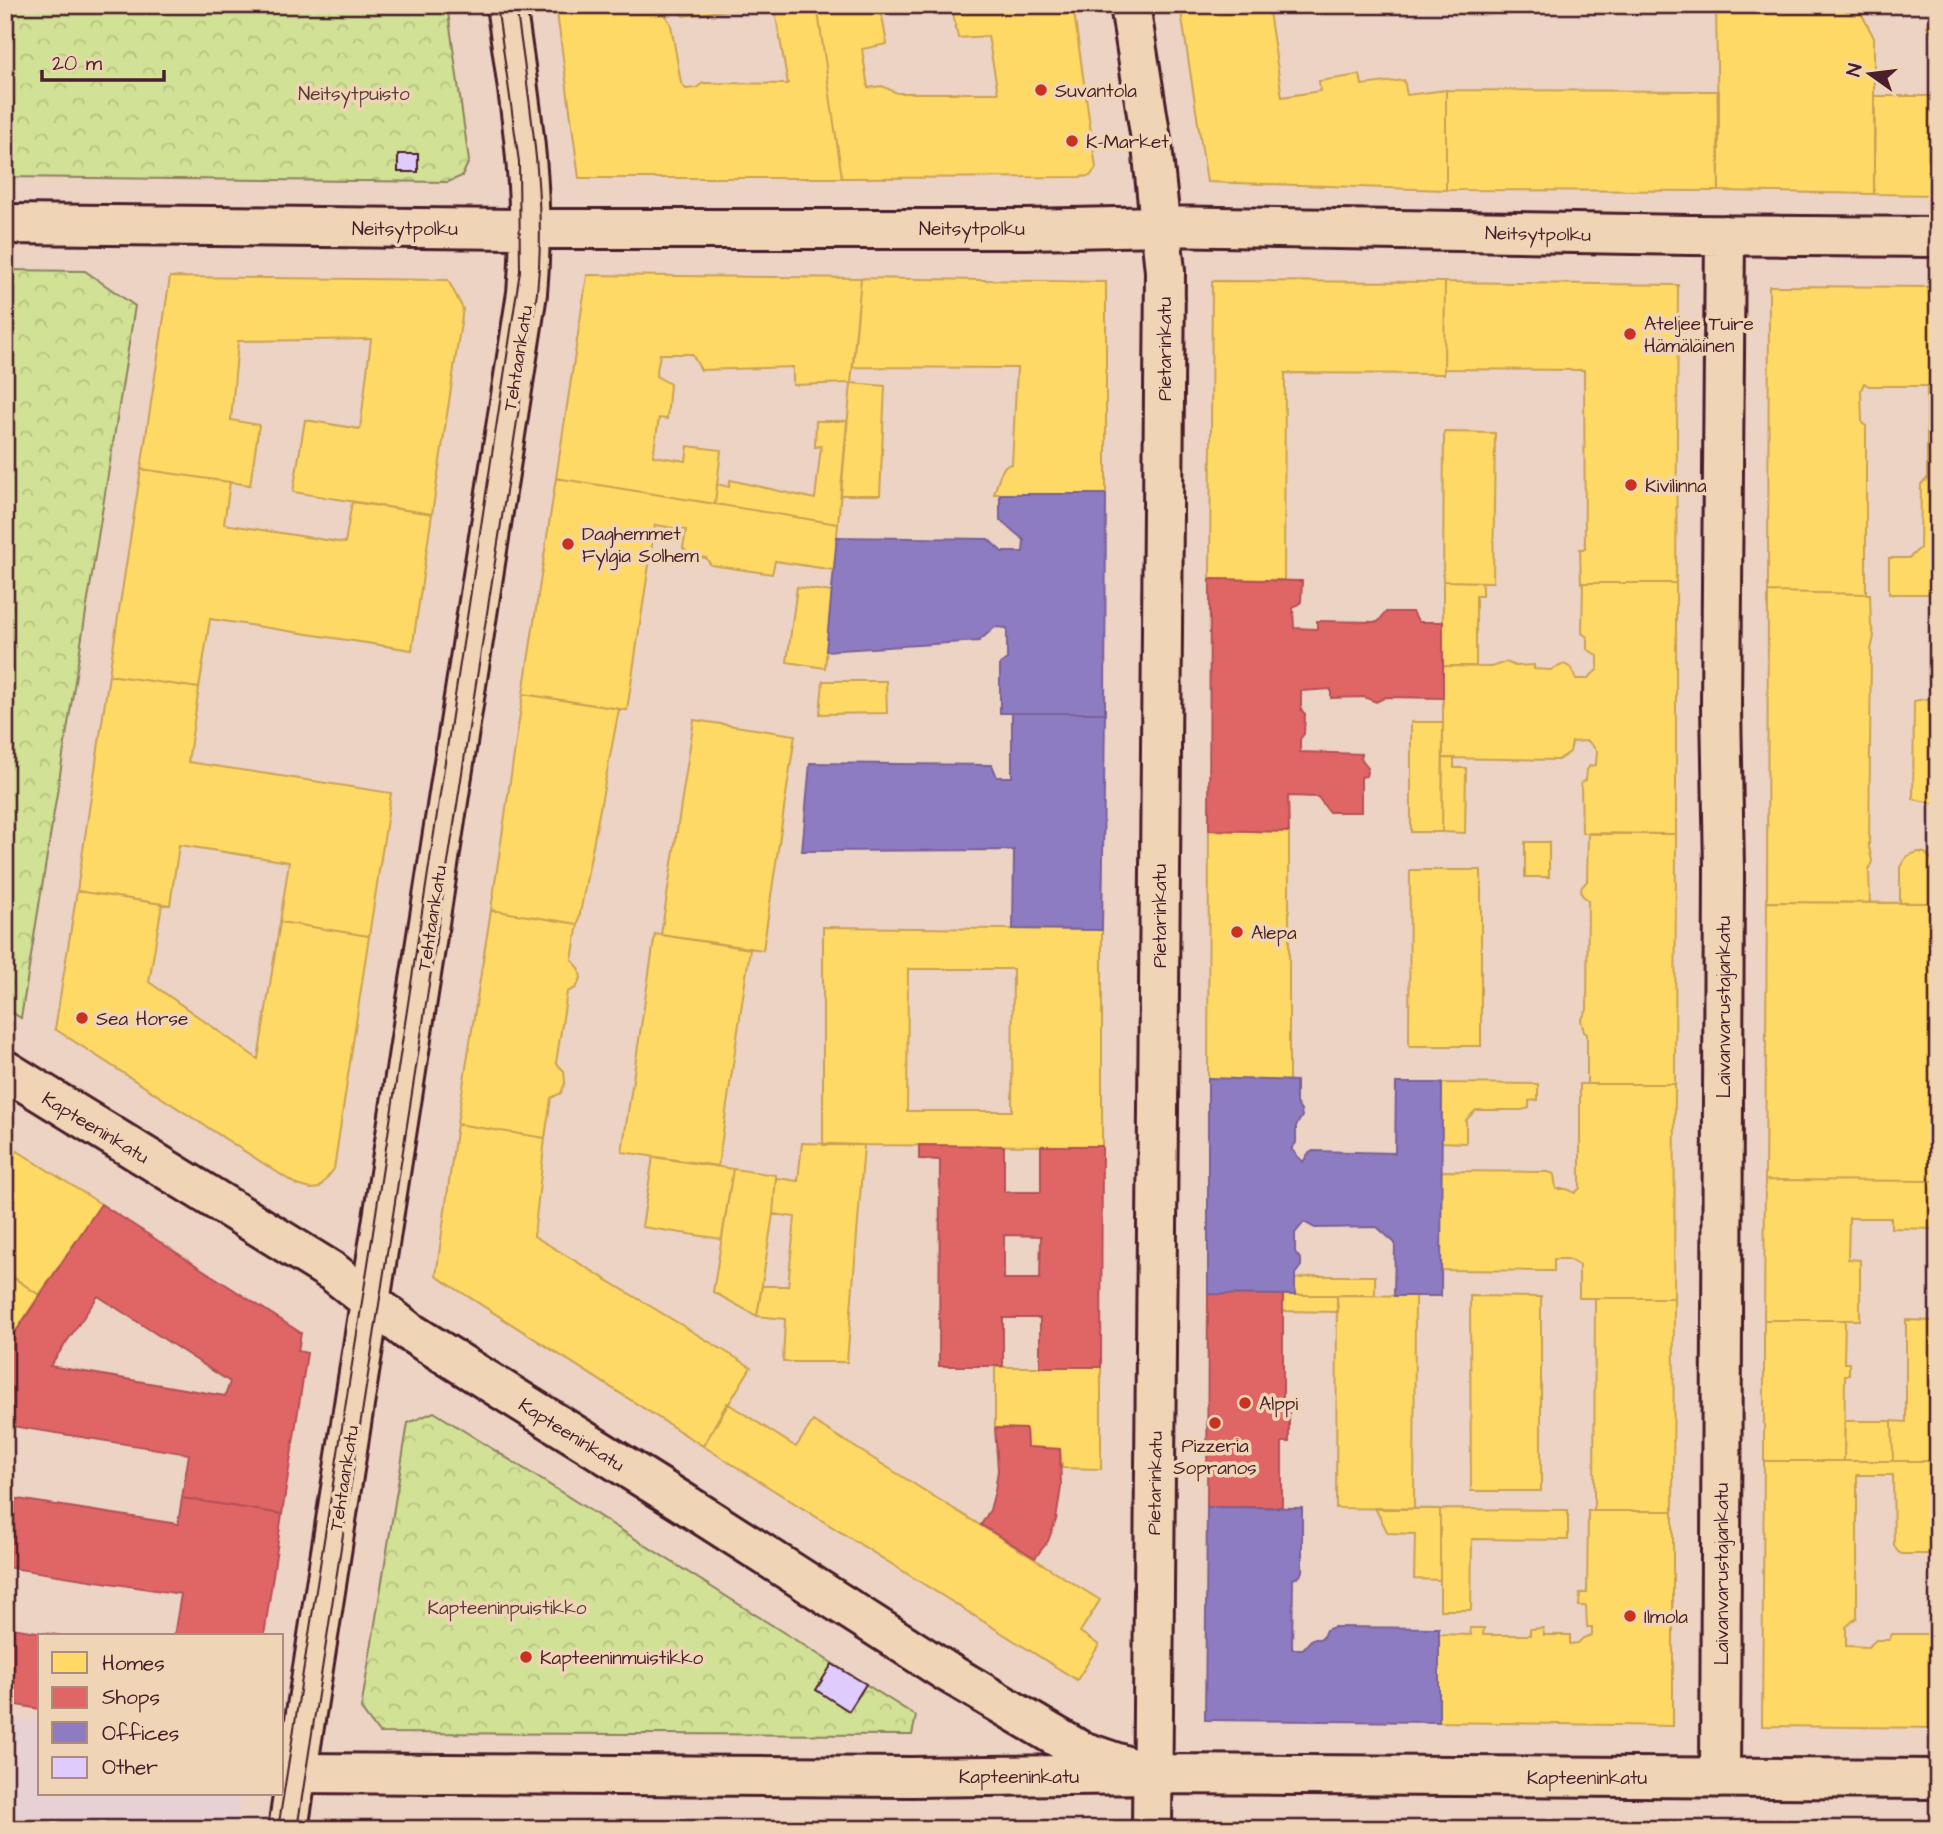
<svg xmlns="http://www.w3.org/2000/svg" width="1943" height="1834" font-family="'Architects Daughter',sans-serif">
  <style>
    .built { fill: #e8d1d5 }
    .park { fill: url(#park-crowns); stroke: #8e8060; stroke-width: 2 }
    .homes { fill: #ffd966; stroke: #c9a154; stroke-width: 2; fill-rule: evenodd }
    .shops { fill: #e06666; stroke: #b35154; stroke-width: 2; fill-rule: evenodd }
    .offices { fill: #8e7cc3; stroke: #7a6095; stroke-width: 2 }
    .building { fill: #dfccfd; stroke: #4a1f2b; stroke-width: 2 }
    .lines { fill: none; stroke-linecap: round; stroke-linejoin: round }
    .minor-casing { stroke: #4a1f2b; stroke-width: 44 }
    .tertiary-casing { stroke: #4a1f2b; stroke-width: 44 }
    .minor { stroke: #efd5b6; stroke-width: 38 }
    .tertiary { stroke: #efd5b6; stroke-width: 38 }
    .tram { stroke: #4a1f2b; stroke-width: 2 }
    .poi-dot { fill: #c8321e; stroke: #efd5b6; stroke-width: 2.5 }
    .labels { text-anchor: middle; stroke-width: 7; stroke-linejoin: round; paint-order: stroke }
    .poi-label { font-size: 19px; fill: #4a1f2b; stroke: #efd5b6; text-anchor: start }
    .park-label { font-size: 19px; fill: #5e3c3b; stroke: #efd5b6 }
    .street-label { font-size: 19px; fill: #4a1f2b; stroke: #efd5b6 }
  </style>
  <defs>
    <pattern id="park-crowns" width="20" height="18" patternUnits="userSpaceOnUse" patternTransform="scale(1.75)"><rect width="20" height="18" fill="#d1e195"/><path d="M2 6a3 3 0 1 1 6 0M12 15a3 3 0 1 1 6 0" fill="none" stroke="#b5c181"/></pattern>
  </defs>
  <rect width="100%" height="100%" fill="#ecd3c4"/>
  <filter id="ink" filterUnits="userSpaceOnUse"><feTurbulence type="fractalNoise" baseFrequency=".0143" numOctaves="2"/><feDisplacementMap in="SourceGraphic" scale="14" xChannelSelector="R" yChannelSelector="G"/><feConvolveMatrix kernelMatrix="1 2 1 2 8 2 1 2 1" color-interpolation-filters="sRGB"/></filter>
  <g filter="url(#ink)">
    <path class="built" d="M5 1718 40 1723V1794H240L235 1829H5Z"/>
    <path class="park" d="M5 5H447L469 161 462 176 448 182 5 177Z
      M5 270 85 271 135 306 21 1018 5 1008Z
      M434 1412 916 1716 912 1735 379 1733 361 1709 408 1423Z"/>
    <path class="homes" d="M556 5H766L683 16 678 9 672 8 666 16 671 25 681 83 686 89 696 88 703 83 788 84 774 5H817L842 178H579Z
      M817 5H880L887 44 862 49 868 88 882 86 897 93H998L988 36 958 38 953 13H945L944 5H1073L1096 168 1090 176 1079 177 842 178Z
      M1180 5H1268L1282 97 1320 91 1319 81 1360 75 1362 85 1404 80 1407 95 1446 90V190L1207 182Z
      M1716 5H1857L1874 38V194L1719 191Z
      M1938 17V38L1927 26Z
      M1446 90 1719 91V191L1446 190Z
      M1875 96H1938V195L1874 194Z
      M587 275 861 278 851 383 793 385V367L701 370 692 354H660L656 376 670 384 667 419 659 418 653 456 686 461 688 446 721 450 715 504 556 478Z
      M170 277 448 280 463 309 432 514 293 492 305 420 360 429 371 339 238 341 231 420 259 425 250 485 141 469Z
      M861 278 1106 282V494H994L1000 475 1005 466 1012 464 1017 368 853 367Z
      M1212 281 1445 282 1444 374 1285 373 1284 580 1210 579Z
      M1445 282 1678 285 1676 583H1581L1580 549H1585L1584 370 1444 369Z
      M1769 286 1938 287V594H1889V558H1909L1920 548 1921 484 1927 479V386H1869L1864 383 1861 390 1862 423 1866 426V594L1768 592Z
      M851 383 885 386 880 495H841Z
      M816 421H847L838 524 715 504 717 484 729 487 730 480 815 499 821 446 815 447Z
      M1444 432 1495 433 1493 582 1443 581Z
      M141 469 230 482 224 524 345 543 352 502 432 514 412 650 210 619 199 688 109 675Z
      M556 478 838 524 834 570 775 561 772 574 711 565 706 558 690 555 683 548 686 530 655 525 627 710 523 694Z
      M1443 581 1482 582V596H1476V666H1443Z
      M1583 583H1676V834L1582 833 1581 783 1586 780 1587 770 1590 766 1596 765 1597 751 1588 741 1572 742 1570 752 1558 760 1443 758V666L1491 667 1506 662 1515 666 1534 665V669L1551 670 1564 664 1571 668 1576 679H1587L1598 669V656L1587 649V637L1582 633Z
      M797 587 832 592 825 668 787 662Z
      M1768 592 1870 594 1871 625 1874 636 1871 650 1869 847 1872 861 1869 870 1870 903 1767 902Z
      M109 675 199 688 188 762 391 793 369 936 280 922 289 862 179 845 170 905 77 891Z
      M823 681H886L887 713 820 714Z
      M523 694 619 709 578 924 491 910Z
      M1935 697H1938L1937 804 1913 799 1914 701Z
      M694 720 795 735 763 950 661 935Z
      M1411 722H1443L1442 832H1411Z
      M1443 758H1454V768H1466L1465 833 1442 832Z
      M1209 830 1289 832V1081L1208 1078Z
      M1588 834H1676L1675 1084H1587V1034L1584 1032 1581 1020 1587 1010 1588 900 1582 895 1581 888 1587 881Z
      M1525 842H1549V877H1525Z
      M1918 852 1925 853 1933 861 1935 878H1938V903H1900V867L1907 856Z
      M1410 870H1481V1046H1409Z
      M77 891 162 904 149 982 258 1059 280 922 369 936 334 1169 319 1188 311 1189 297 1185 55 1029Z
      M1767 902 1938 903V1181L1765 1180Z
      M491 910 578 924 572 960 579 968 581 978 576 988 567 992 556 1063 564 1071 565 1083 561 1093 551 1098 545 1138 457 1124Z
      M823 927 1102 930V1146L823 1145ZM908 969H1013L1012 1111H907Z
      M655 934 750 949 718 1166 622 1152Z
      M1442 1083 1538 1084V1100L1529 1101V1108L1522 1110H1476L1466 1120V1143L1441 1142Z
      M1580 1084H1675L1674 1298H1579V1265L1568 1259H1554V1271L1441 1270V1171L1548 1172 1554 1174 1556 1189H1567L1575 1193 1580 1188Z
      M457 1124 545 1138 534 1236 751 1367 703 1446 436 1276Z
      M5 1143 101 1204 39 1295 5 1271Z
      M802 1143 864 1145 847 1362H783L785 1319 757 1316 762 1286H788L795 1217 773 1214 776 1178 798 1181Z
      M653 1157 733 1169 722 1239 642 1227Z
      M733 1169 776 1175 773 1214 757 1316 713 1292Z
      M1765 1180 1936 1181V1229L1891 1228V1218H1849L1848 1259 1860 1260V1320H1764Z
      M1936 1181H1938V1222H1935Z
      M5 1272 39 1295 5 1348Z
      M1315 1276H1375V1295H1295V1279Z
      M1283 1295H1337L1338 1312 1283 1311Z
      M1337 1295 1415 1296 1414 1509 1336 1508Z
      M1470 1296 1541 1297V1491H1471Z
      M1595 1298H1674L1673 1511H1594Z
      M1764 1320H1845L1844 1363H1849V1375H1845L1844 1461H1764Z
      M1906 1320 1934 1321 1933 1461H1893L1892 1421 1906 1422Z
      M995 1367H1101V1469L1062 1468 1060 1449 1027 1447 1026 1429 995 1428Z
      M727 1403 796 1447 813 1421 1100 1600 1080 1632 1099 1645 1077 1680 703 1446Z
      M1845 1421H1892L1893 1461H1844Z
      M1764 1461H1938V1554H1902L1898 1552 1894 1545 1893 1475H1857V1617L1846 1627V1646L1868 1647 1876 1640H1889L1892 1634H1938V1728L1762 1726Z
      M1375 1508 1440 1509V1580L1414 1579 1415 1534 1388 1533Z
      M1440 1509 1568 1510V1540L1472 1539 1471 1610H1440Z
      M1588 1511H1673V1726L1439 1722V1634L1471 1635 1470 1628H1484L1483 1635H1530V1629L1543 1628 1544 1635H1570V1644L1578 1643 1583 1638 1592 1635V1627H1587L1586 1606H1579L1580 1593H1587Z
      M636 1825 752 1826V1829H636Z
      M752 1826 866 1827V1829H752Z
      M866 1827H935L982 1829H866Z"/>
    <path class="shops" d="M1210 579 1302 581 1301 602 1293 608 1294 628 1317 629V621L1378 622 1386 612H1412L1419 622H1443V698L1386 697 1376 702 1364 697 1331 698V689L1301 691V710L1305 714 1304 734 1300 739V752L1362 754 1361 758 1368 768 1366 776 1361 777V812H1329L1318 797 1288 796 1289 832 1209 830Z
      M919 1145 1004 1146V1192H1041V1146H1102L1101 1367H1040V1318H1003V1366H939L940 1160 919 1159ZM1004 1235 1041 1236 1040 1279H1004Z
      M101 1204 301 1333 298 1351 307 1353 282 1514 182 1498 189 1454 5 1425V1348ZM98 1296 230 1382 225 1396 50 1366Z
      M1208 1294 1283 1295V1409H1289V1442H1282V1507H1207Z
      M995 1428 1026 1429 1027 1447 1060 1449 1061 1487 1056 1520 1048 1541 1035 1558 981 1525 990 1510 995 1491 998 1470Z
      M5 1497 178 1524 182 1498 282 1514 264 1636H174L181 1594 5 1567Z
      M5 1627 63 1636H40V1709L5 1703Z
      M346 1823 636 1825V1829H345Z"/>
    <path class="offices" d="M1000 494H1106L1105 713H1000V664L1007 659V628L995 627 979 641 826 651 837 537 988 539 1002 552H1023L1024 540 1000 520Z
      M1012 713H1105L1102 930 1013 929 1014 850 802 851 810 763 992 765 997 777H1012Z
      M1208 1078 1296 1081V1103L1301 1111 1302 1116 1296 1126V1143L1291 1149 1303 1162 1308 1154 1313 1151 1395 1153 1396 1083H1442L1441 1296H1394L1395 1243 1377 1227 1315 1228 1304 1222 1295 1233V1252L1301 1260V1266L1295 1274V1295L1208 1294Z
      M1207 1507 1302 1508V1571L1300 1576 1293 1579 1292 1649H1303L1312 1639H1322L1326 1630 1334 1627 1439 1628V1722L1205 1720Z"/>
    <path class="building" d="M398 154H418V172H398Z
      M832 1664 866 1684 849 1711 816 1690Z"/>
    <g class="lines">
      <g class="minor-casing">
        <path id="minor" d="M1130 5 1152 146 1165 271 1152 1829
          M5 224 521 229H1027L1160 226 1690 235 1938 237
          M5 1070 333 1272 408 1331 679 1500 947 1672 1079 1750 1126 1766
          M297 1773 912 1777 1152 1774 1938 1779
          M1720 1778 1724 869 1721 706 1725 235"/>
      </g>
      <g class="tertiary-casing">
        <path id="tertiary" d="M288 1829 527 293C536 196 520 101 506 5"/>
      </g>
      <use href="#minor" class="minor"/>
      <use href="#tertiary" class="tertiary"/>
      <path class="tram" d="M278 1829 372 1239 520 271 519 162 497 5
        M297 1829 537 293C547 196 529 101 516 5"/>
    </g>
  </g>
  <g class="poi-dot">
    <circle cx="1041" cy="90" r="7"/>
    <circle cx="1072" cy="141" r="7"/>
    <circle cx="1630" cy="334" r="7"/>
    <circle cx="1631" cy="485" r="7"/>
    <circle cx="568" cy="544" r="7"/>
    <circle cx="1237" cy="932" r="7"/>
    <circle cx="82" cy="1018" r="7"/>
    <circle cx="1245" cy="1403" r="7"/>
    <circle cx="1215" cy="1423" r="7"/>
    <circle cx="1630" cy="1616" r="7"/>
    <circle cx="526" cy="1657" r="7"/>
  </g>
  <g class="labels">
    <g class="poi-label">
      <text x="1055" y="97">Suvantola</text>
      <text x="1086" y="148">K-Market</text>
      <text x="1644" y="330">Ateljee Tuire<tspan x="1644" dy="22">Hämäläinen</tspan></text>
      <text x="1645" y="492">Kivilinna</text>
      <text x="582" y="540">Daghemmet<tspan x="582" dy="22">Fylgia Solhem</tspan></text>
      <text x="1251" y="939">Alepa</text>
      <text x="96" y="1025">Sea Horse</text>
      <text x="1259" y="1410">Alppi</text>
      <text x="1215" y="1452" text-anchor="middle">Pizzeria<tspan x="1215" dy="22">Sopranos</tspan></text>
      <text x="1644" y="1623">Ilmola</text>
      <text x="540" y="1664">Kapteeninmuistikko</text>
    </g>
    <g class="park-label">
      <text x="354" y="100">Neitsytpuisto</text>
      <text x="507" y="1614">Kapteeninpuistikko</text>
    </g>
    <g class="street-label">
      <text x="405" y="235">Neitsytpolku</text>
      <text x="972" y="235">Neitsytpolku</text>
      <text transform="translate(1538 233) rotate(1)" y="7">Neitsytpolku</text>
      <text transform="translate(1164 349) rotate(-90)" y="7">Pietarinkatu</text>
      <text transform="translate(517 358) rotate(-81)" y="7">Tehtaankatu</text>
      <text transform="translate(1159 916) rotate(-90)" y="7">Pietarinkatu</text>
      <text transform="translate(431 918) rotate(-81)" y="7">Tehtaankatu</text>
      <text transform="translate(1723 1007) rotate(-90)" y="7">Laivanvarustajankatu</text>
      <text transform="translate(96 1127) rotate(31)" y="7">Kapteeninkatu</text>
      <text transform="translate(572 1434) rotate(32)" y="7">Kapteeninkatu</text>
      <text transform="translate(343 1478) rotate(-81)" y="7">Tehtaankatu</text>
      <text transform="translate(1154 1483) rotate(-89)" y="7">Pietarinkatu</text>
      <text transform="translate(1721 1574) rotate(-90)" y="7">Laivanvarustajankatu</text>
      <text x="1019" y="1783">Kapteeninkatu</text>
      <text x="1587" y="1784">Kapteeninkatu</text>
    </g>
  </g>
  <rect width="1943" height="1834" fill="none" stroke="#efd5b6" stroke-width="28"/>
  <rect x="14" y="14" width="1915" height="1806" fill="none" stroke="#4a1f2b" stroke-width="2.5" filter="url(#ink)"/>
  <rect x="38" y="1634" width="245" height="161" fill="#efd5b6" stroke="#ad8c7e" stroke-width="2"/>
  <rect x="52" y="1652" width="35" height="21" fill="#ffd966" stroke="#ad8c7e" stroke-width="2"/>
  <text x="102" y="1670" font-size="21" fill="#4a1f2b">Homes</text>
  <rect x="52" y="1687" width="35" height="21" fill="#e06666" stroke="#ad8c7e" stroke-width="2"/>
  <text x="102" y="1704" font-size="21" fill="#4a1f2b">Shops</text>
  <rect x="52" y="1722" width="35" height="21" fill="#8e7cc3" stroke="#ad8c7e" stroke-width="2"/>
  <text x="102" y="1740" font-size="21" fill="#4a1f2b">Offices</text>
  <rect x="52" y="1757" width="35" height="21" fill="#dfccfd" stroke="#ad8c7e" stroke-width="2"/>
  <text x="102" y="1774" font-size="21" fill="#4a1f2b">Other</text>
  <g transform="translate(1870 74) rotate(284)" stroke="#efd5b6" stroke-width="5" paint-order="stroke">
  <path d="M0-5L12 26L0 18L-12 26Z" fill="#4a1f2b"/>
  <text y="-10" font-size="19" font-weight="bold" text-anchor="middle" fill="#4a1f2b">N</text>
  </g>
  <path d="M42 70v10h122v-10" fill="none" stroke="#4a1f2b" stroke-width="3.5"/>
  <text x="52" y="70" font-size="21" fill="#4a1f2b" stroke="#efd5b6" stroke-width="5" paint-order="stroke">20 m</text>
</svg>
